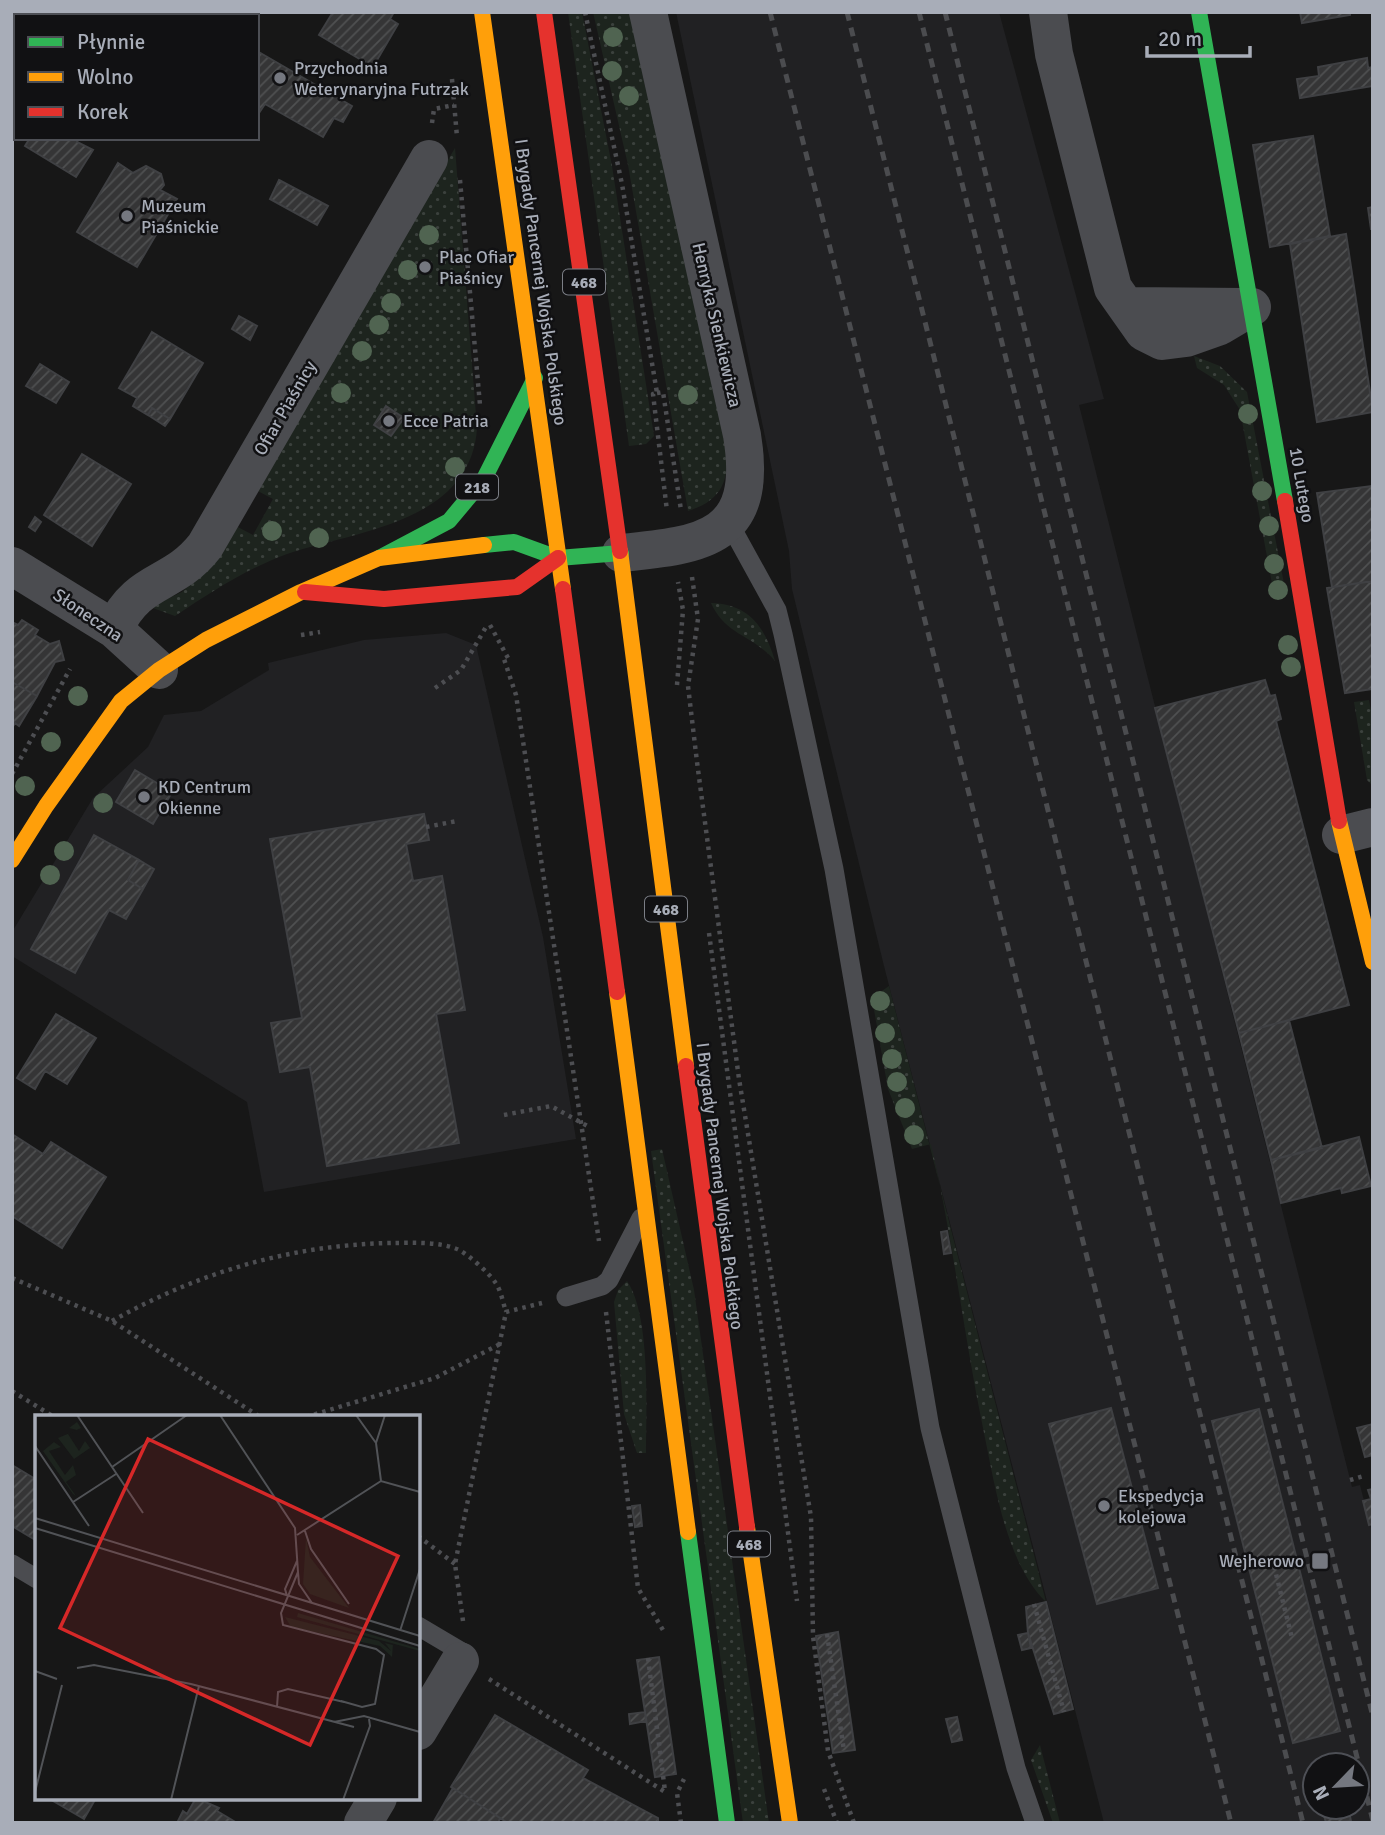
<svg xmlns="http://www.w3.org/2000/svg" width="1385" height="1835" font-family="Signika,sans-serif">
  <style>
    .built { fill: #212123; fill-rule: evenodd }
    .grass { fill: url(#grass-dots) }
    .building { fill: url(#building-hatch); stroke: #3f4043; stroke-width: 2 }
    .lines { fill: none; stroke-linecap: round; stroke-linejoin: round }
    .path { stroke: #4d4e52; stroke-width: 4.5; stroke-dasharray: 3.5 5; stroke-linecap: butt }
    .lane { stroke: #4b4c50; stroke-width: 19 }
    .street { stroke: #4b4c50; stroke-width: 38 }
    .fast { stroke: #30b455; stroke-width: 16 }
    .slow { stroke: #ff9f0a; stroke-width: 16 }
    .jam { stroke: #e5322d; stroke-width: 16 }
    .rail { stroke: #4b4c4f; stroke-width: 5; stroke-dasharray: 9 7; stroke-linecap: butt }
    .tree { fill: #506451 }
    .poi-dot { fill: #757880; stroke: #111113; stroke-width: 2.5 }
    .labels { text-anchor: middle; stroke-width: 5; stroke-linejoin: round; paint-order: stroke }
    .shield { fill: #111113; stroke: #7b7e86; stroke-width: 2 }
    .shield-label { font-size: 16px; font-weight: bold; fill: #a8adb8 }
    .poi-label { font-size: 18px; fill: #a8adb8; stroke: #111113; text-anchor: start }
    .street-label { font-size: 18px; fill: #a8adb8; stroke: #111113 }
    .inset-road { fill: none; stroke: #515357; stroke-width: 2 }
    .view { fill: #d62828; fill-opacity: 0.15; stroke: #d62828; stroke-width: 3.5 }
    .inset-edge { fill: none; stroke: #a8adb8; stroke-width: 3.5 }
  </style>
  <defs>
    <pattern id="grass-dots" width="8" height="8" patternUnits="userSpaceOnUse" patternTransform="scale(1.75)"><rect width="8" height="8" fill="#1d241e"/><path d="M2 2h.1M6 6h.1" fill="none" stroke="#3b413d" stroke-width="1.8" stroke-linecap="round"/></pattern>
    <pattern id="building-hatch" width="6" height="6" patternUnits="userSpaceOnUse" patternTransform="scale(1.75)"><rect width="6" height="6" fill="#353536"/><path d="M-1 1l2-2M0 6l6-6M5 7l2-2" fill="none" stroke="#4f5051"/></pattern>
  </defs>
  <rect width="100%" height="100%" fill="#171717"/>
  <path class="built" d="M676 12H999L1104 399 1079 405 1352 1487 1360 1485 1373 1536V1823H1104L884 966 792 589 789 551ZM1315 1765H1357V1807H1315Z
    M446 633 476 645 543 937 576 1139 264 1192 247 1102 12 956V932L93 798 148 747 164 715 201 711 269 670 268 663 364 640Z"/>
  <path class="grass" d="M568 12H582L612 166 654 436 646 444 629 446Z
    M593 12H630L728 447C728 481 723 500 688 511L628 165Z
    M455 148 477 428C471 523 355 531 287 554 246 569 211 592 175 616L150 607 182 592 196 579 232 524 253 535 273 499 254 489Z
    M1194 356 1220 366 1247 392 1286 594 1275 600 1240 410 1224 385 1197 368Z
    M711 603C749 604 765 627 775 661 752 634 726 636 711 603Z
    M1369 700 1373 721V786L1367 780 1354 702Z
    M889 986 1046 1602C1006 1563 995 1485 984 1433 964 1337 953 1239 931 1144L912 1149 888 1089 873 1004 876 995Z
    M662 1149 694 1290 769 1823H743L651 1151Z
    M627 1281C651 1316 646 1411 646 1453H637L624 1414 614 1302 618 1290Z
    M1040 1745 1060 1823H1053L1031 1760Z"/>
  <path class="building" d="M333 12H394L390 19 398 24 373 67 319 35Z
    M1300 12H1350V15L1302 23Z
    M257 51 352 106 343 122 334 118 323 137 265 104 257 116Z
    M1367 58 1368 68 1373 67V86L1300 98 1297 79 1319 76 1318 67Z
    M1313 136 1330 236 1270 247 1253 145Z
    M30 138H80L77 142 93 150 76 177 25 146Z
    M118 163 133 173 146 166 161 174 164 185 160 190 177 199 137 267 77 232Z
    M279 180 328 206 317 225 270 199Z
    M1373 207V229H1371L1368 208Z
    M1346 234 1373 412 1317 422 1290 244Z
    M239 316 257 326 250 340 232 329Z
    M152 332 203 363 170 419 152 408 148 415 133 406 137 398 119 388Z
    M40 364 69 382 56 403 26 386Z
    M386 406 404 418 391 436 374 425Z
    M152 408 170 419 165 426 148 415Z
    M82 454 131 484 92 546 44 515Z
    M1373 486V581L1332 587 1317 493Z
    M35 517 41 522 35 531 29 527Z
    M1373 581V689L1345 693 1327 588Z
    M22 620 38 630 35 635 50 644 59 641 64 660 55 662 37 696 12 682V622L18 625Z
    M1265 680 1270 696 1275 695 1281 719 1276 721 1349 1005 1239 1033 1155 708Z
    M12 682 37 696 19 726 15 723 12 728Z
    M135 770 172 792 153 824 116 802Z
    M424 814 429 840 406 844 413 881 442 876 465 1010 436 1014 459 1143 327 1166 310 1067 280 1072 271 1023 302 1018 270 839Z
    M94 835 139 860 128 880 143 889 126 919 109 910 75 973 31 949Z
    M139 860 154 869 143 889 128 880Z
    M56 1014 96 1038 67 1084 45 1071 35 1089 17 1078Z
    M1289 1020 1322 1148 1271 1160 1239 1033Z
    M12 1134 43 1154 51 1142 106 1177 62 1248 12 1216Z
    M1359 1137 1371 1186 1342 1193 1341 1188 1281 1203 1271 1160Z
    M947 1231 951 1253 944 1254 941 1232Z
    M1111 1408 1158 1588 1097 1604 1049 1424Z
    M1259 1409 1340 1731 1293 1743 1212 1421Z
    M1373 1424V1455L1365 1457 1357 1428Z
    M12 1465 37 1480V1541L12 1526Z
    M1373 1489V1524L1369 1525 1363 1501 1371 1499 1368 1490Z
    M640 1505 642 1526 635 1527 632 1506Z
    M1046 1602 1073 1709 1054 1714 1028 1633 1026 1607Z
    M838 1632 855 1750 833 1753 816 1636Z
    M1028 1633 1031 1648 1022 1650 1018 1635Z
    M659 1657 676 1774 655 1777 637 1660Z
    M645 1712 646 1721 630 1724 629 1714Z
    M495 1715 588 1770 583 1778 658 1818V1823H508L451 1787Z
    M957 1717 962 1740 952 1742 946 1719Z
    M453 1788 500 1818 498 1823H433Z
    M48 1798H96L84 1819Z
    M196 1798 219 1808 217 1811 237 1823H177L183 1811 187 1814Z
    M1322 1807H1348L1351 1821 1326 1823Z"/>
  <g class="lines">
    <path class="path" d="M585 12 622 184 657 393 653 394 667 511
      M452 79 457 137
      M432 123 434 109 454 105
      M460 180 480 405
      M657 393 663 392 681 510
      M692 577 698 619 688 686 697 762 739 1079 811 1517 813 1636 828 1751 854 1823
      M490 625 508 658 504 659 516 695 599 1241
      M301 635 320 632
      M677 685 683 610 678 582
      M435 688 461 670 486 627
      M12 774 70 669
      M426 827 457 821
      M709 933 797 1601
      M504 1115 551 1106 591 1128
      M12 1278 112 1321 260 1417
      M606 1312 638 1588 663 1630
      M112 1321C200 1272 290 1245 391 1243 411 1243 440 1241 459 1250 469 1255 489 1273 495 1282 501 1290 503 1303 506 1312
      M12 1391 54 1417
      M306 1417 435 1378 500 1344
      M1350 1480 1364 1476
      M418 1536 455 1564
      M1272 1558 1292 1638
      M1034 1604 1064 1712
      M463 1621 455 1564 506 1312 542 1303
      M827 1634 844 1751
      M648 1658 665 1791
      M489 1679 665 1792
      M824 1789 837 1823
      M681 1823 677 1793 684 1779"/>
    <path class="lane" d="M728 521 777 610 783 634 834 869 930 1428 1016 1768 1035 1823
      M566 1297 602 1286 609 1280 641 1218
      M12 1564 37 1579
      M418 1626 467 1655 463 1659"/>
    <path class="street" d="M1048 12 1054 54 1113 288 1144 332 1162 341 1186 338 1220 326 1252 307
      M1127 306 1244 307
      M621 553C705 545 759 538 742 435L648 12
      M12 566 114 629 159 670
      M114 629C139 576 172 588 205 546L429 159
      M1341 835 1373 827
      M418 1731 460 1661
      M363 1823 378 1798"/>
    <path class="fast" d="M1199 12 1285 501
      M484 545 514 542 558 558 621 553
      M379 558 449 521 484 479 535 378
      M688 1532 727 1823"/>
    <path class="slow" d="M482 12 563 589
      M620 551 686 1066
      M1339 821 1373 962
      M12 860 46 806 121 701 159 670 206 640 301 592 379 558 484 545
      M617 992 688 1532
      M747 1527 790 1823"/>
    <path class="jam" d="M544 12 620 551
      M1285 501 1339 821
      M563 589 617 992
      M305 592 384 599 517 587 558 558
      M686 1066 747 1527"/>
    <path class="rail" d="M770 12 1231 1823
      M847 12 1303 1823
      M919 12 1373 1821
      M945 12 1373 1717"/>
  </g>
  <g class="tree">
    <circle cx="613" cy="37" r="10"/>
    <circle cx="612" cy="71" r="10"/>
    <circle cx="629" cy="96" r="10"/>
    <circle cx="429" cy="235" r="10"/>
    <circle cx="408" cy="270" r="10"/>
    <circle cx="391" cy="303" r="10"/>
    <circle cx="379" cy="325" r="10"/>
    <circle cx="362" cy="351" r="10"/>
    <circle cx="341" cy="393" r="10"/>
    <circle cx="688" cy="395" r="10"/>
    <circle cx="1248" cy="414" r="10"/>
    <circle cx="455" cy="467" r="10"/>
    <circle cx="1262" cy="491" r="10"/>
    <circle cx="1269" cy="526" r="10"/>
    <circle cx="272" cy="531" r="10"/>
    <circle cx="319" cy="538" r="10"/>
    <circle cx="1274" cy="564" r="10"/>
    <circle cx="1278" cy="590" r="10"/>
    <circle cx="1288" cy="645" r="10"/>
    <circle cx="1291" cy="667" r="10"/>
    <circle cx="78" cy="696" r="10"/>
    <circle cx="51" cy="742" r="10"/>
    <circle cx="25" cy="786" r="10"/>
    <circle cx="103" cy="803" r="10"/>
    <circle cx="64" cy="851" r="10"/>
    <circle cx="50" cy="875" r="10"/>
    <circle cx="880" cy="1001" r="10"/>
    <circle cx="885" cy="1033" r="10"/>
    <circle cx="892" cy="1059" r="10"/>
    <circle cx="897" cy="1082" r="10"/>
    <circle cx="905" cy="1108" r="10"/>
    <circle cx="914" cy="1135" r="10"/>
  </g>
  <g class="poi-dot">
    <circle cx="280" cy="78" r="7"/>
    <circle cx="127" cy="216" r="7"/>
    <circle cx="425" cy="267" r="7"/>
    <circle cx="389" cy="421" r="7"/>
    <circle cx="144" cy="797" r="7"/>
    <circle cx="1104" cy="1506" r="7"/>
    <rect x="1311" y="1552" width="18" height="18" rx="3.5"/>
  </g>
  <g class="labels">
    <g class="shield">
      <rect x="563" y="269.5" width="42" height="25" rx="5"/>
      <rect x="456" y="474.5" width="42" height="25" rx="5"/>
      <rect x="645" y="896.5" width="42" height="25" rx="5"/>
      <rect x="728" y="1531.5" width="42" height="25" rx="5"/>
    </g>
    <g class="shield-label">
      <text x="584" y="288">468</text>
      <text x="477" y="493">218</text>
      <text x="666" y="915">468</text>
      <text x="749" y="1550">468</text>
    </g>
    <g class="poi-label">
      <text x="294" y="74">Przychodnia<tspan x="294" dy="21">Weterynaryjna Futrzak</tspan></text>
      <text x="141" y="212">Muzeum<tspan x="141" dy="21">Piaśnickie</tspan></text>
      <text x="439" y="263">Plac Ofiar<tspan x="439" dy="21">Piaśnicy</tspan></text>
      <text x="403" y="427">Ecce Patria</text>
      <text x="158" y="793">KD Centrum<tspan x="158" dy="21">Okienne</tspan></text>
      <text x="1118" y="1502">Ekspedycja<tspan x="1118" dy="21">kolejowa</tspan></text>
      <text x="1304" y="1567" text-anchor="end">Wejherowo</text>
    </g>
    <g class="street-label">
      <text transform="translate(541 282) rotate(82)" y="6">I Brygady Pancernej Wojska Polskiego</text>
      <text transform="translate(717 325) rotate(77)" y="6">Henryka Sienkiewicza</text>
      <text transform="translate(285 408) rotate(-60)" y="6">Ofiar Piaśnicy</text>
      <text transform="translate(1302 485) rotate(80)" y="6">10 Lutego</text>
      <text transform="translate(88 615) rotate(34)" y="6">Słoneczna</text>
      <text transform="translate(720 1186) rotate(83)" y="6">I Brygady Pancernej Wojska Polskiego</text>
    </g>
  </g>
  <g transform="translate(35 1415)">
    <rect width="385" height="385" fill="#171717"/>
    <path d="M42 7 46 13 33 19 44 36 50 26 55 33 39 44 23 23 42 15 34 13ZM19 27 26 32 14 36 30 60 38 50 41 60 31 67 41 81 38 79 8 36ZM271 123 275 142 314 193 275 179 268 169ZM263 198 385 234V236L262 202ZM250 202 344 226 356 236 350 228 358 230 357 242 345 231 256 212Z" fill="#1d241e"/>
    <path class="inset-road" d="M42 0 108 98M185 0 260 113 263 157 246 198 248 210 341 234 349 240 340 289 327 292 306 286M321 0 341 28M0 31 54 111M77 52 152 0M346 66 341 28 350 0M38 87 81 59M0 103 385 221M0 113 385 231M270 116 276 134 314 189M262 120 346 66 385 77M263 157 264 169 277 188M252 181 250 174 262 146M365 216 385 154M42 253 59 250 156 269 319 312M0 256 22 264M242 292 243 277 253 274 309 287M299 307 329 301 385 317M0 377 27 270M136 385 164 271M308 385 335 311 334 304"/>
    <path class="view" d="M113 24 363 141 275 330 25 213Z"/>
    <rect width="385" height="385" class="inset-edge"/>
  </g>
  <rect width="1385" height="1835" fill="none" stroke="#a8adb8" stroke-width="28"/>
  <rect x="14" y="14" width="245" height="126" fill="#111113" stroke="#4d4f55" stroke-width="2"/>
  <rect x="28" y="37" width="35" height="10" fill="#30b455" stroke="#4d4f55" stroke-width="2"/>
  <text x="77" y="49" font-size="21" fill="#a8adb8">Płynnie</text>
  <rect x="28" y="72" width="35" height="10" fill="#ff9f0a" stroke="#4d4f55" stroke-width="2"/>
  <text x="77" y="84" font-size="21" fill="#a8adb8">Wolno</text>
  <rect x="28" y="107" width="35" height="10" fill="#e5322d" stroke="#4d4f55" stroke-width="2"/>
  <text x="77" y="119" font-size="21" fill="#a8adb8">Korek</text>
  <g transform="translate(1336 1786) rotate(245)"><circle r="33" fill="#111113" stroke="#4d4f55" stroke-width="2"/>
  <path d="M0-5L12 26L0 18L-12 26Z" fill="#757880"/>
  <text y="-10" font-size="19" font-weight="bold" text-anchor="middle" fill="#a8adb8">N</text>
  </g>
  <path d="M1147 46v10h103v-10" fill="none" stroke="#a8adb8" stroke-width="3.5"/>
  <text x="1158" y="46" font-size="21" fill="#a8adb8" stroke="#111113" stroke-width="5" paint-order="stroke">20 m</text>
</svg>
